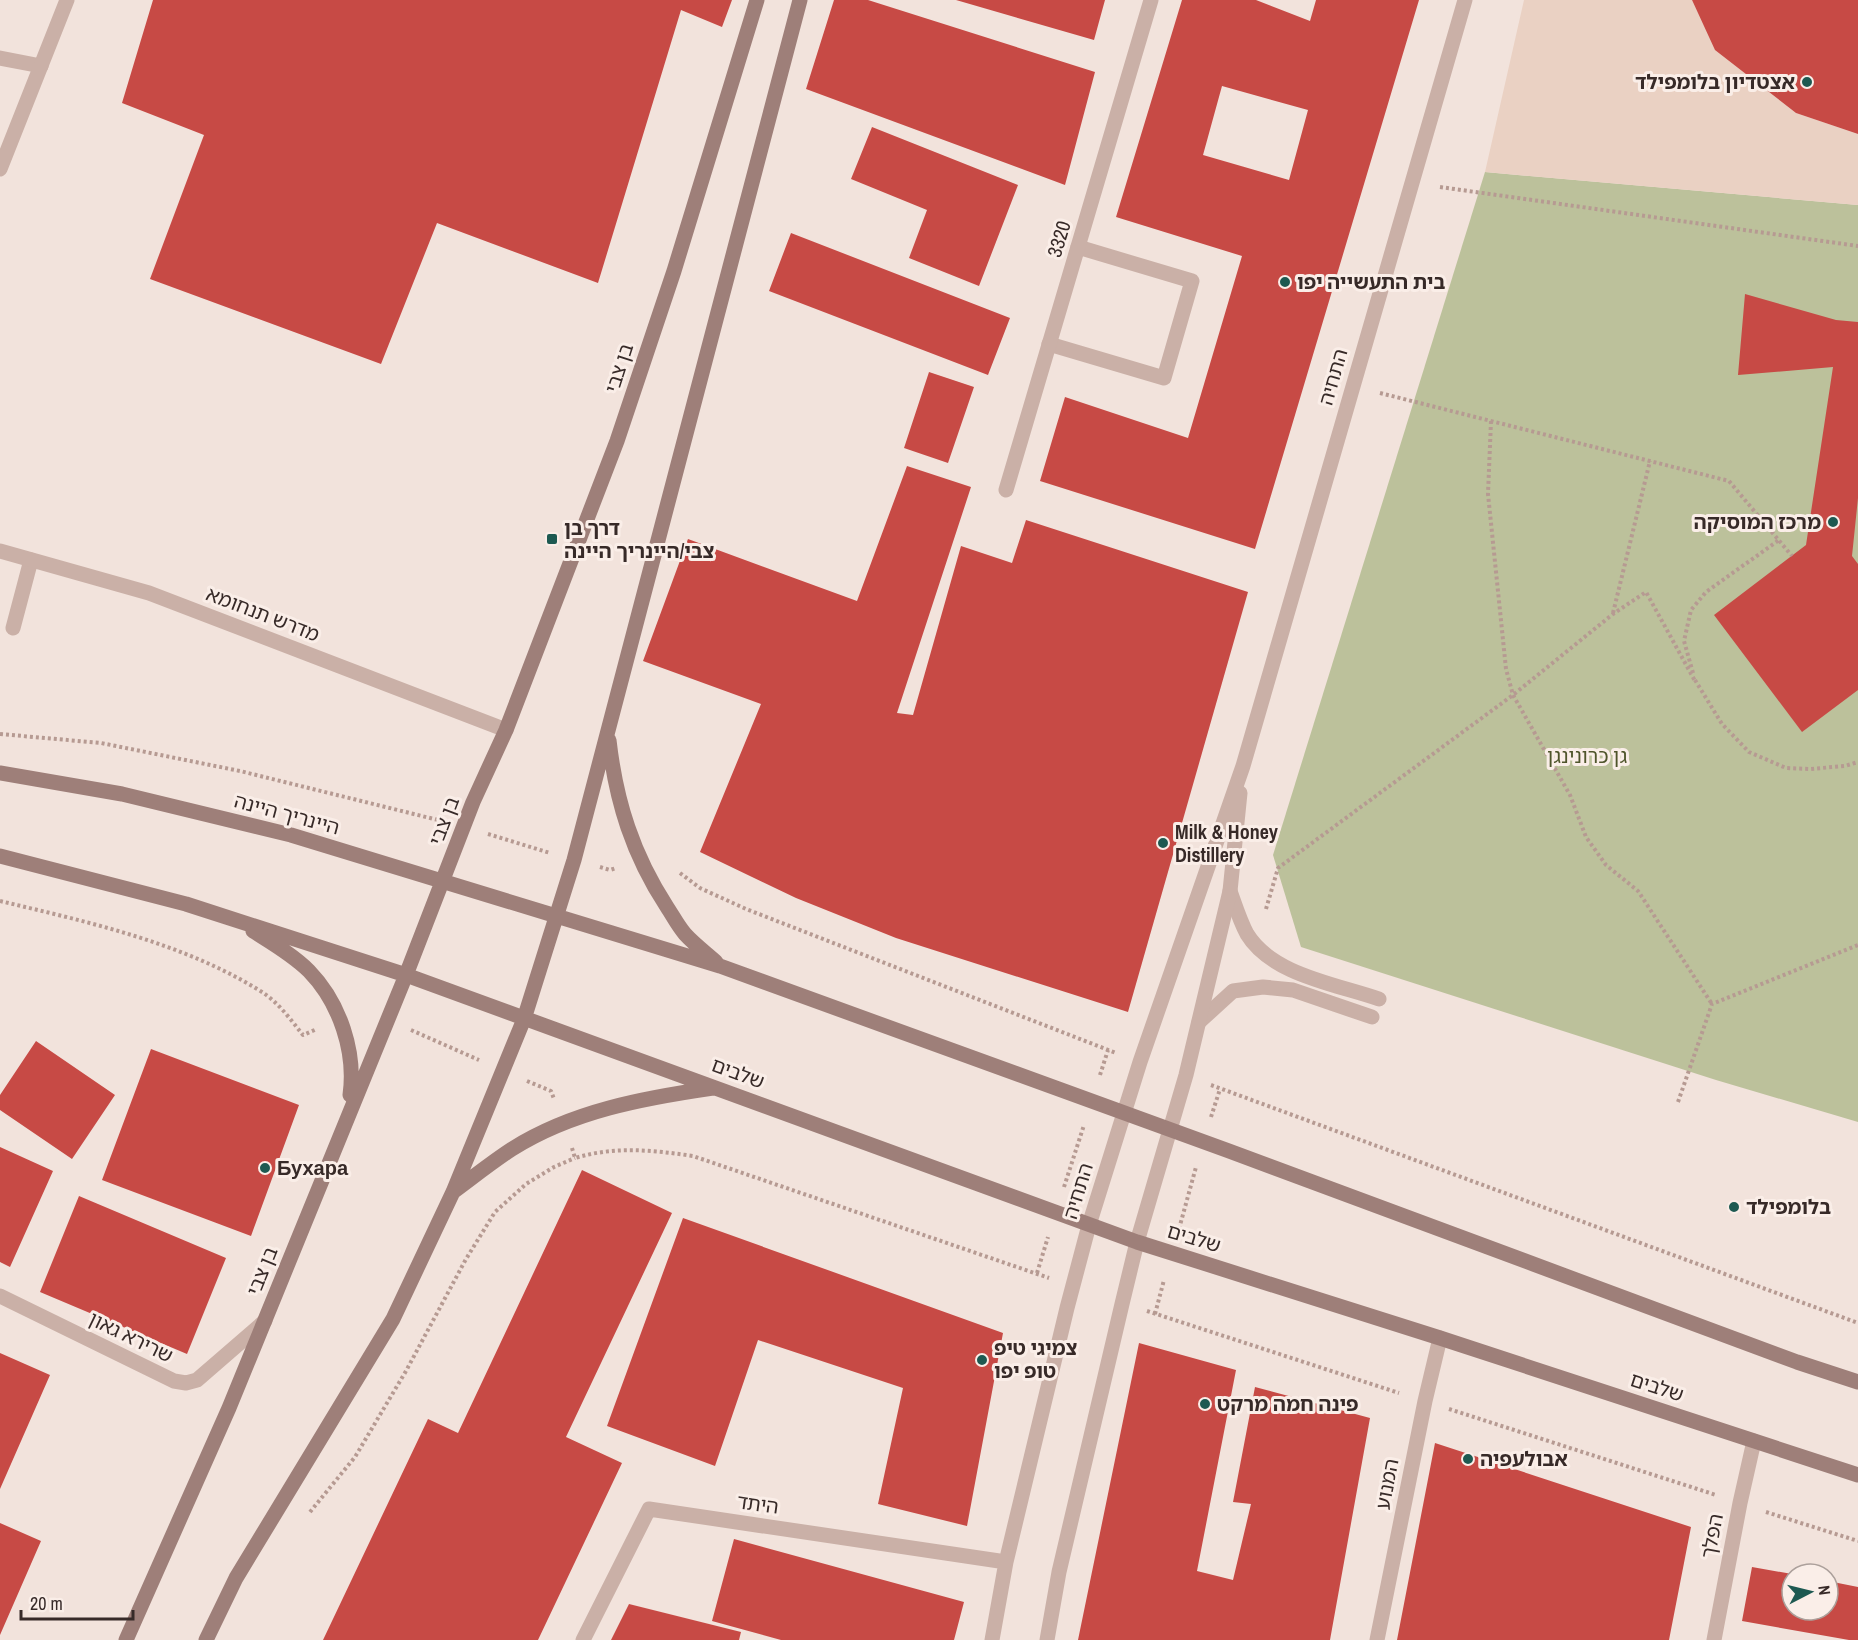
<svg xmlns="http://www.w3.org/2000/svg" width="1858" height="1640" font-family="'Archivo Narrow','Noto Sans Hebrew',sans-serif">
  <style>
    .green { fill: #bcc19b }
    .plaza { fill: #ead1c3 }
    .building { fill: #c74a45; fill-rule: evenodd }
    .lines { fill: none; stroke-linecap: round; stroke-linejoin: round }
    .path { stroke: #b69a92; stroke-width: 4; stroke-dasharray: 3 3; stroke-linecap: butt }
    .lane { stroke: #cab0a7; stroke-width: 15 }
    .street { stroke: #cab0a7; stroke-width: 15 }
    .secondary { stroke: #9e7f79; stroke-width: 15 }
    .poi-dot { fill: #1d5951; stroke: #faeee8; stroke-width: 2 }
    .labels { text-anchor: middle; stroke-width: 6; stroke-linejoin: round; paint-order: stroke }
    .poi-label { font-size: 20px; font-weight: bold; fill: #372a28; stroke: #faeee8; text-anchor: start }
    .street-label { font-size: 20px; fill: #372a28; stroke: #faeee8 }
    .park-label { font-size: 20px; fill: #4f552b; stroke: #faeee8 }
  </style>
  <rect width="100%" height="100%" fill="#f2e3dc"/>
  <path class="green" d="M1485 172 1858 205V1122L1716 1080 1301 947 1273 855Z"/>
  <path class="plaza" d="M1524 0H1692L1716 50 1796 113 1858 134V205L1485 172Z"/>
  <path class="building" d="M153 0H732L722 27 681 10 598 283 437 223 381 364 150 279 204 135 122 103Z
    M834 0H868L1095 72 1065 185 806 89Z
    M956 0H1105L1094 40Z
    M1182 0H1256L1310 21 1316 0H1419L1255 549 1040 481 1065 397 1188 438 1242 256 1116 217ZM1222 86 1308 110 1289 180 1203 155Z
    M1692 0H1858V134L1796 113 1715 50Z
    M872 127 1018 185 979 286 909 258 927 210 851 179Z
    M791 233 1010 318 988 375 769 291Z
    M1745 294 1836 320 1858 322V498L1852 556 1858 564V690L1802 732 1714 615 1806 545 1833 367 1738 375Z
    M929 372 974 387 948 463 904 448Z
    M907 466 971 487 897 713 913 715 961 546 1012 563 1026 520 1248 592 1128 1012 896 938 796 898 700 852 761 704 643 661 688 539 857 601Z
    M36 1041 115 1095 72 1159 0 1110V1095Z
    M151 1049 299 1105 251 1236 102 1180Z
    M0 1147 53 1171 10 1267 0 1262Z
    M582 1170 672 1213 566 1437 622 1463 538 1640H323L428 1419 458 1433Z
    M79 1196 226 1258 187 1354 40 1292Z
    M683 1218 1003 1333 967 1526 878 1504 903 1388 758 1340 715 1466 607 1426Z
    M1139 1343 1236 1370 1197 1571 1233 1580 1251 1504 1233 1502 1255 1387 1370 1418 1330 1640H1078Z
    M0 1353 50 1375 0 1489Z
    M1435 1443 1691 1527 1669 1640H1397Z
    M0 1523 41 1541 0 1635Z
    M734 1539 964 1602 954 1640H781L712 1621Z
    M1752 1567 1792 1574V1610H1828V1581L1858 1587V1640H1849L1742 1621Z
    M629 1604 741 1632 739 1640H611Z"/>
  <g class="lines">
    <path class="path" d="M1440 187 1858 246
      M1380 393 1729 481 1792 556
      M1491 421 1488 494 1506 669 1513 695 1570 795 1586 837 1606 865 1638 891 1712 1004
      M1613 613 1650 461
      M1693 673 1684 641 1691 610 1706 592 1779 540
      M1695 680 1722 724 1749 752 1786 768 1810 769 1845 766 1858 762
      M0 734 101 743 240 771 438 820
      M488 834 550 853
      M600 867 610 870 616 868
      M680 873 700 888 746 909 1116 1053
      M0 901C88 922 184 943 262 992 278 1002 291 1020 303 1035L317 1029
      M1266 909 1278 868 1513 695 1613 614 1646 592 1695 681
      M411 1030 479 1060
      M1100 1075 1108 1050
      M527 1081 551 1091 554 1099
      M1211 1085 1858 1323
      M1678 1102 1712 1004 1858 945
      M1211 1117 1220 1089
      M572 1148 575 1158C615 1146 652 1150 693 1156L1049 1278
      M1064 1187 1084 1125
      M1179 1229 1196 1167
      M1037 1273 1048 1237
      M1147 1311 1399 1393
      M1155 1314 1164 1280
      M1449 1409 1716 1495
      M310 1512 355 1457 406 1371 466 1259 495 1212 526 1184 554 1167 575 1158
      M1766 1512 1858 1541"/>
    <path class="lane" d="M0 58 41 66
      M1049 344 1164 378 1192 281 1078 247
      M13 628 31 560
      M1230 891C1235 905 1240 921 1247 934 1272 975 1336 984 1379 999
      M1199 1022 1233 991 1263 987 1293 990 1372 1017"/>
    <path class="street" d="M0 169 67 0
      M1006 490 1151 0
      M0 551 149 593 506 730
      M0 1296 174 1381 186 1383 197 1380 265 1321
      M583 1640 649 1509 1006 1562
      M992 1640 1006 1562 1067 1308 1089 1225 1140 1062 1243 766 1465 0
      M1047 1640 1059 1572 1122 1304 1137 1242 1186 1075 1230 891 1240 793
      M1377 1640 1425 1401 1440 1338
      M1714 1640 1740 1503 1754 1441"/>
    <path class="secondary" d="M609 740C616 802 633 855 667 907 673 916 678 926 685 934 694 944 706 953 716 962
      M0 773 122 794 291 835 720 966 1229 1151 1797 1362 1858 1382
      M0 856 186 904 406 975 1137 1242 1440 1338 1858 1475
      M253 931C272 943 293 955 309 971 340 1003 356 1052 350 1095
      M453 1192C472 1178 492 1162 512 1149 572 1111 644 1098 713 1088
      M126 1640 229 1408 406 975 473 802 506 730 617 441 674 271 757 0
      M206 1640 236 1578 393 1319 453 1192 524 1019 574 860 800 0"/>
  </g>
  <g class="poi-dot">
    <circle cx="1807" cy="82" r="6"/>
    <circle cx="1285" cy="282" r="6"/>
    <circle cx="1833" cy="522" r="6"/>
    <rect x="546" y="533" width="12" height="12" rx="3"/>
    <circle cx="1163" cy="843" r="6"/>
    <circle cx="265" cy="1168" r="6"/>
    <circle cx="1734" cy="1207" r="6"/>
    <circle cx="982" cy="1360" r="6"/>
    <circle cx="1205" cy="1404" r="6"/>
    <circle cx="1468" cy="1459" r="6"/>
  </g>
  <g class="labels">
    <g class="poi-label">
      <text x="1795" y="89" text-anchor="end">אצטדיון בלומפילד</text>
      <text x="1297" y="289">בית התעשייה יפו</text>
      <text x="1821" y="529" text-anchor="end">מרכז המוסיקה</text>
      <text x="564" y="535">דרך בן<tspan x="564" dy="23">צבי/היינריך היינה</tspan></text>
      <text x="1175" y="839">Milk &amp; Honey<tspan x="1175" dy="23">Distillery</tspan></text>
      <text x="277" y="1175">Бухара</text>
      <text x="1746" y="1214">בלומפילד</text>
      <text x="994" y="1355">צמיגי טיפ<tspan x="994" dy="23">טופ יפו</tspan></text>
      <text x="1217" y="1411">פינה חמה מרקט</text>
      <text x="1480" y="1466">אבולעפיה</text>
    </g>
    <g class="street-label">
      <text transform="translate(1059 239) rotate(-73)" y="7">3320</text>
      <text transform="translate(619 368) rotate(-72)" y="7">בן צבי</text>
      <text transform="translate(1333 377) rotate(-74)" y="7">התחיה</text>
      <text transform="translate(263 614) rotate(21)" y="7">מדרש תנחומא</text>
      <text transform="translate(287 814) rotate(15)" y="7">היינריך היינה</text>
      <text transform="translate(444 821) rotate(-69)" y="7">בן צבי</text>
      <text transform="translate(738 1073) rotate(20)" y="7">שלבים</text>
      <text transform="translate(1078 1191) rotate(-73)" y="7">התחיה</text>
      <text transform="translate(1194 1238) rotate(17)" y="7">שלבים</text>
      <text transform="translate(262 1271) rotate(-68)" y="7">בן צבי</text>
      <text transform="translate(131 1337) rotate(26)" y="7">שרירא גאון</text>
      <text transform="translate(1657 1387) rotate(18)" y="7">שלבים</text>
      <text transform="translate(1387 1484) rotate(-79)" y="7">המנוע</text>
      <text transform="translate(758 1504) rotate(8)" y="7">היתד</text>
      <text transform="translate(1712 1536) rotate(-79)" y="7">הפלך</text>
    </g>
    <g class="park-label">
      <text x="1587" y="763">גן כרונינגן</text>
    </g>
  </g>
  <g transform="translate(1810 1592) rotate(83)"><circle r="28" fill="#faeee8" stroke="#aca09b" stroke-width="1.5"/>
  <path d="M0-4.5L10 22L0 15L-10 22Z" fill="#1d5951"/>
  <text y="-9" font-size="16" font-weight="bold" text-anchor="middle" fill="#372a28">N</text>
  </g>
  <path d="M21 1610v9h112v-9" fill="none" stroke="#372a28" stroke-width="3"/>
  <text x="30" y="1610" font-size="18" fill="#372a28" stroke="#faeee8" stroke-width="4.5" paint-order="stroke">20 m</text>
</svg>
